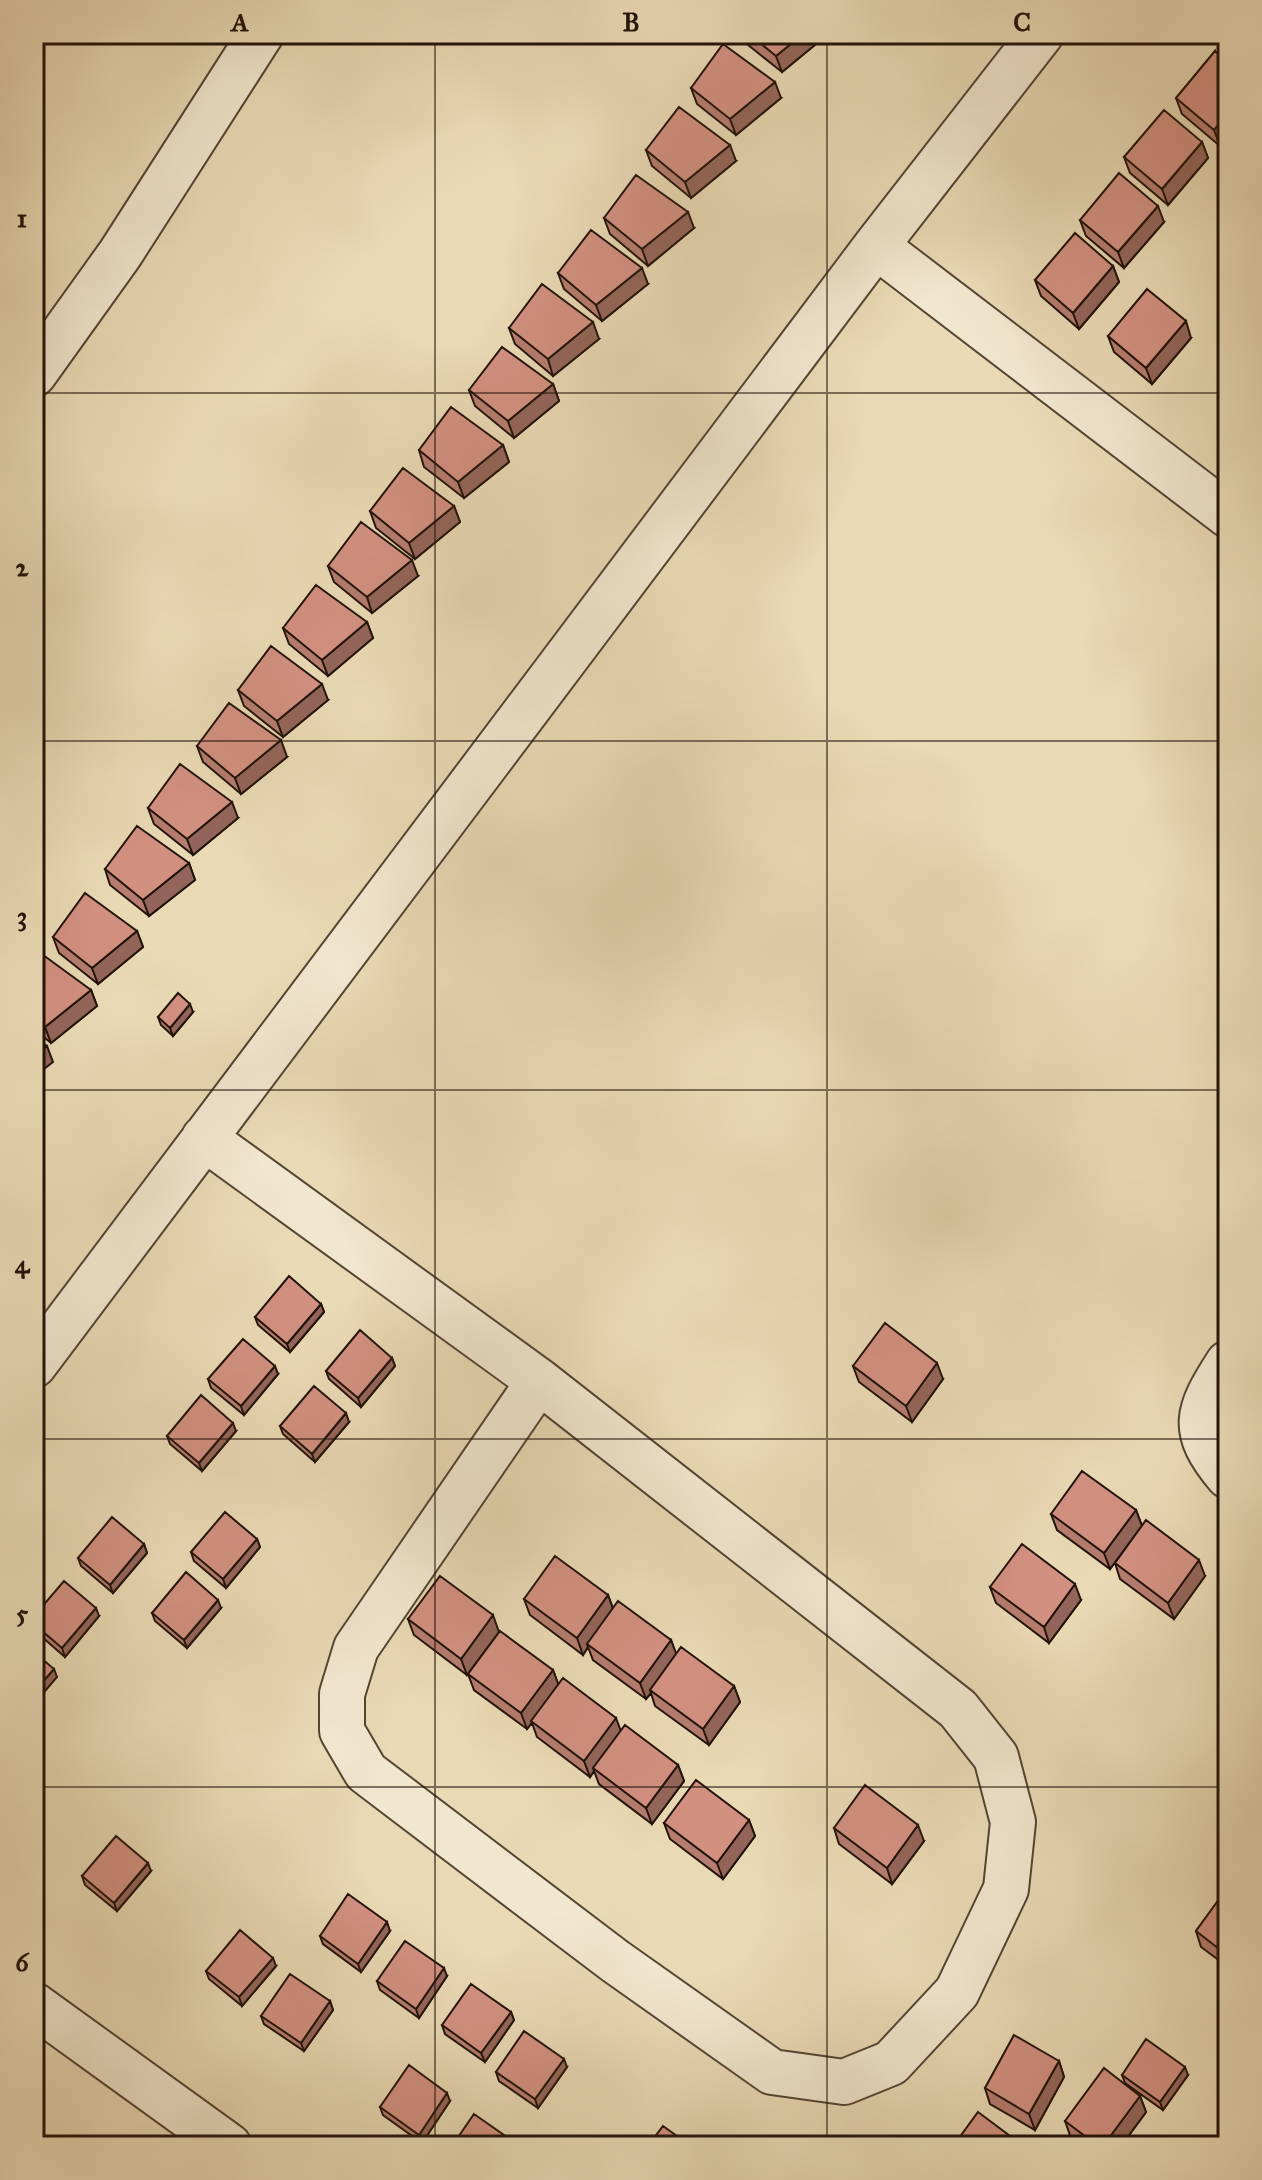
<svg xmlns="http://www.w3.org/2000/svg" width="1262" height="2180" font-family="'IM FELL Great Primer',serif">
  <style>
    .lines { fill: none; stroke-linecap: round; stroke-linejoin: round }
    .street-casing { stroke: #544434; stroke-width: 48 }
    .street { stroke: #f1e6ce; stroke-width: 44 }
    .wall { fill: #b57c6f; stroke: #22130a; stroke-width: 2 }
    .shaded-wall { fill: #93655a; stroke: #22130a; stroke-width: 2 }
    .building { fill: #d29081; stroke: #22130a; stroke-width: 2 }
    .grid { fill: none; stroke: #22130a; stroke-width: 2; stroke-opacity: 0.55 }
    .neatline { fill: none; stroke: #22130a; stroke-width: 3 }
    .grid-label { font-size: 26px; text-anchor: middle; font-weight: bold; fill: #22130a }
  </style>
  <rect width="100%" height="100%" fill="#e9d9b4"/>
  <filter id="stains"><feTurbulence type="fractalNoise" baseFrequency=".0025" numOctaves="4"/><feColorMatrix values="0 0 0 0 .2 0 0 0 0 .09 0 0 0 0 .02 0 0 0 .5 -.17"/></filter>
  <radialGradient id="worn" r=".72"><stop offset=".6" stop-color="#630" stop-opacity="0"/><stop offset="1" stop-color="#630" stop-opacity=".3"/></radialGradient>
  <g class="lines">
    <g class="street-casing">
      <path id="street" d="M876 246 1228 515
        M34 374 120 254 261 34
        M204 1138 539 1381 958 1709 996 1757 1013 1822 1006 1889 957 1992 891 2063 844 2082 772 2072 615 1961 366 1772 342 1731V1694L356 1648 539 1381
        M1228 1363C1197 1411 1189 1430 1228 1476
        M34 1365 876 246 1041 34
        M34 2005 229 2146"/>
    </g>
    <use href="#street" class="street"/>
  </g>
  <path class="wall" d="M741 34H827V35L782 72 743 41Z
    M1228 34V52L1221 35Z
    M1215 51 1220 146 1182 114 1176 98Z
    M691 88 781 98 736 135 697 104Z
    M1202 142 1208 158 1168 205 1130 173 1124 157Z
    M646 150 736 161 691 198 652 166Z
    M604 218 694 228 648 266 610 234Z
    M1080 220 1164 222 1124 268 1086 236Z
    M1113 266 1119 282 1079 329 1041 296 1035 280Z
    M558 273 648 284 602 321 564 289Z
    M509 328 599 339 553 376 515 344Z
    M1108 336 1191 338 1152 384 1114 352Z
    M553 384 559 401 514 438 475 406 469 390Z
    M503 445 509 462 464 498 424 467 419 450Z
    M454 506 460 522 415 559 376 528 370 511Z
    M328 566 418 576 372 613 334 582Z
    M367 622 373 638 328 676 289 644 283 628Z
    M238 690 328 700 283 737 244 706Z
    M197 746 287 757 241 794 203 762Z
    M148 808 238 818 193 855 154 824Z
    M189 863 195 880 149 916 110 885 105 869Z
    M137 931 143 947 98 984 59 953 53 937Z
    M34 959 91 990 97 1006 51 1043 34 1029Z
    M193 1012 173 1036 161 1025 158 1017Z
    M321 1304 324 1312 290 1352 258 1325 255 1317Z
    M392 1358 395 1366 361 1407 329 1379 326 1371Z
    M853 1366 943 1379 912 1422 859 1382Z
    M278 1374 244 1415 211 1388 208 1379Z
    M349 1422 315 1462 283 1434 280 1426Z
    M236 1431 202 1471 170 1444 167 1436Z
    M1136 1510 1142 1526 1110 1569 1057 1530 1051 1514Z
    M257 1539 260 1547 226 1588 194 1561 191 1552Z
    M144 1544 147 1553 113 1593 81 1566 78 1558Z
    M1115 1563 1205 1576 1174 1619 1120 1579Z
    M990 1587 1081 1600 1049 1643 996 1603Z
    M608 1595 613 1608 671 1640 676 1654 734 1686 740 1702 709 1745 655 1706 651 1693 646 1699 593 1660 588 1647 583 1655 530 1615 524 1599Z
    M221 1608 187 1648 155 1621 152 1613Z
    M34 1616H99L65 1657 34 1630Z
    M408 1619 499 1632 467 1675 414 1635Z
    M553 1670 558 1684 621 1731 678 1765 684 1781 652 1824 599 1784 594 1771 590 1777 537 1737 532 1723 527 1729 474 1690 468 1674Z
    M749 1820 755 1836 723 1879 670 1839 664 1823Z
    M834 1828 924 1841 892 1884 839 1844Z
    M151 1871 117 1911 85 1885 82 1876Z
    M1228 1887V1967L1201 1947 1196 1931Z
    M390 1931 361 1972 323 1944 320 1936Z
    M276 1966 242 2006 209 1979 206 1971Z
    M447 1976 419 2018 380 1990 377 1981Z
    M330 2001 333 2010 304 2051 264 2024 261 2016Z
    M511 2012 514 2020 485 2062 445 2034 442 2025Z
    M1059 2061 1064 2077 1035 2130 990 2104 985 2088Z
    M567 2067 538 2108 499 2081 496 2072Z
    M1122 2075H1188L1163 2110 1125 2083Z
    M1140 2096 1146 2112 1121 2146H1082L1071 2138 1065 2121Z
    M450 2101 422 2143 383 2115 380 2107Z"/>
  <path class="shaded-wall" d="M803 34 827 35 782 72 776 56Z
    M775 82 781 98 736 135 730 119Z
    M1228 113V136L1220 146 1214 130Z
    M1202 142 1208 158 1168 205 1162 189Z
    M730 145 736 161 691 198 685 182Z
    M1158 206 1164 222 1124 268 1118 252Z
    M688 212 694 228 648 266 642 249Z
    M1113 266 1119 282 1079 329 1073 313Z
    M642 268 648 284 602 321 596 305Z
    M1186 321 1191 338 1152 384 1146 368Z
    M593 322 599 339 553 376 548 359Z
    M553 384 559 401 514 438 508 421Z
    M503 445 509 462 464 498 458 482Z
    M454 506 460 522 415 559 409 543Z
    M412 560 418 576 372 613 367 597Z
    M367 622 373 638 328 676 322 660Z
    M322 684 328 700 283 737 277 721Z
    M281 740 287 757 241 794 235 778Z
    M232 802 238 818 193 855 187 839Z
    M189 863 195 880 149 916 143 900Z
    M137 931 143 947 98 984 92 968Z
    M91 990 97 1006 51 1043 45 1027Z
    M190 1004 193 1012 173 1036 170 1028Z
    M47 1046 53 1062 34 1077V1056Z
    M321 1304 324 1312 290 1352 287 1344Z
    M392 1358 395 1366 361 1407 358 1398Z
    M937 1363 943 1379 912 1422 906 1406Z
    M275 1366 278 1374 244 1415 241 1406Z
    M346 1413 349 1422 315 1462 312 1454Z
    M233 1423 236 1431 202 1471 199 1463Z
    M1136 1510 1142 1526 1110 1569 1104 1553Z
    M257 1539 260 1547 226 1588 223 1579Z
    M144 1544 147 1553 113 1593 110 1585Z
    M1199 1560 1205 1576 1174 1619 1168 1603Z
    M1075 1584 1081 1600 1049 1643 1044 1627Z
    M608 1595 614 1612 587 1644 588 1647 583 1655 577 1638Z
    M218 1600 221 1608 187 1648 184 1640Z
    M96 1608 99 1616 65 1657 62 1648Z
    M493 1615 499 1632 467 1675 461 1659Z
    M671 1640 677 1656 650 1690 651 1693 646 1699 640 1683Z
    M54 1669 57 1677 34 1704V1692Z
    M553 1670 559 1686 527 1729 521 1713Z
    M734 1686 740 1702 709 1745 703 1729Z
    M616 1718 622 1734 593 1768 594 1771 590 1777 584 1761Z
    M678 1765 684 1781 652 1824 646 1808Z
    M749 1820 755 1836 723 1879 717 1863Z
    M918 1825 924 1841 892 1884 887 1868Z
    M148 1863 151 1871 117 1911 114 1903Z
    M387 1922 390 1931 361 1972 358 1964Z
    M273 1958 276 1966 242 2006 239 1997Z
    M444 1968 447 1976 419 2018 416 2009Z
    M330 2001 333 2010 304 2051 301 2043Z
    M511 2012 514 2020 485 2062 481 2053Z
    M564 2059 567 2067 538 2108 535 2099Z
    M1059 2061 1064 2077 1035 2130 1029 2114Z
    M1185 2067 1188 2075 1163 2110 1160 2102Z
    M447 2093 450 2101 422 2143 419 2135Z
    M1140 2096 1146 2112 1121 2146H1103Z
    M1014 2139 1017 2146H1009Z"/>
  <path class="building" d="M749 34H803L776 56Z
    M1222 34H1228V41L1221 35Z
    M723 44 775 82 730 119 691 88Z
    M1215 51 1228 62V113L1214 130 1176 98Z
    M679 107 730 145 685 182 646 150Z
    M1164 110 1202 142 1162 189 1124 157Z
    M1119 173 1158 206 1118 252 1080 220Z
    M636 175 688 212 642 249 604 218Z
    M591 230 642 268 596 305 558 273Z
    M1075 233 1113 266 1073 313 1035 280Z
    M542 284 593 322 548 359 509 328Z
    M1147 289 1186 321 1146 368 1108 336Z
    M502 347 553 384 508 421 469 390Z
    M451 407 503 445 458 482 419 450Z
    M403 468 454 506 409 543 370 511Z
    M361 522 412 560 367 597 328 566Z
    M316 585 367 622 322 660 283 628Z
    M271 646 322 684 277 721 238 690Z
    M229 703 281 740 235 778 197 746Z
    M180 764 232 802 187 839 148 808Z
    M137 826 189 863 143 900 105 869Z
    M85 893 137 931 92 968 53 937Z
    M39 952 91 990 45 1027 34 1018V959Z
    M178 993 190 1004 170 1028 158 1017Z
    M34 1036 47 1046 34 1056Z
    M289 1276 321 1304 287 1344 255 1317Z
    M885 1323 937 1363 906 1406 853 1366Z
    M360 1330 392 1358 358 1398 326 1371Z
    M243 1339 275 1366 241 1406 208 1379Z
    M314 1386 346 1413 312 1454 280 1426Z
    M201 1395 233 1423 199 1463 167 1436Z
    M1082 1471 1136 1510 1104 1553 1051 1514Z
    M225 1512 257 1539 223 1579 191 1552Z
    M112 1517 144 1544 110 1585 78 1558Z
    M1146 1520 1199 1560 1168 1603 1115 1563Z
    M1022 1544 1075 1584 1044 1627 990 1587Z
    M555 1556 608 1595 577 1638 524 1599Z
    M186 1572 218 1600 184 1640 152 1613Z
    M440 1576 493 1615 461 1659 408 1619Z
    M64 1581 96 1608 62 1648 34 1624V1616Z
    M618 1601 671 1640 640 1683 587 1644Z
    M500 1631 553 1670 521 1713 468 1674Z
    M681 1647 734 1686 703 1729 650 1690Z
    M34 1652 54 1669 34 1692Z
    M563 1678 616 1718 584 1761 531 1721Z
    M625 1725 678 1765 646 1808 593 1768Z
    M696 1780 749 1820 717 1863 664 1823Z
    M865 1785 918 1825 887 1868 834 1828Z
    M116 1836 148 1863 114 1903 82 1876Z
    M1228 1887V1956L1196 1931Z
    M348 1894 387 1922 358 1964 320 1936Z
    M240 1930 273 1958 239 1997 206 1971Z
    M405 1941 444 1968 416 2009 377 1981Z
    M290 1974 330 2001 301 2043 261 2016Z
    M471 1984 511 2012 481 2053 442 2025Z
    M524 2031 564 2059 535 2099 496 2072Z
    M1014 2035 1059 2061 1029 2114 985 2088Z
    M1146 2039 1185 2067 1160 2102 1122 2075Z
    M409 2065 447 2093 419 2135 380 2107Z
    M1104 2068 1140 2096 1103 2146H1098L1065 2121Z
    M978 2112 1014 2139 1009 2146H956L954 2145Z
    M474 2114 514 2142 511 2146H452Z
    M663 2126 691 2146H648Z"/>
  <path class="grid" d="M435 34V2146M827 34V2146M34 393H1228M34 741H1228M34 1090H1228M34 1439H1228M34 1787H1228"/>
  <rect width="1262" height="2180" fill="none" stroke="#e9d9b4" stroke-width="88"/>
  <rect x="44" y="44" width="1174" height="2092" class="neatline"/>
  <g class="grid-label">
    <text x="240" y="31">A</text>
    <text x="631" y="31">B</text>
    <text x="1022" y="31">C</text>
    <text x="22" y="227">1</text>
    <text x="22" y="576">2</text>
    <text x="22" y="925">3</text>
    <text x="22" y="1273">4</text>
    <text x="22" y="1622">5</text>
    <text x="22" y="1971">6</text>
  </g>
  <rect width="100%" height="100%" filter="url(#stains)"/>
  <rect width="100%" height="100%" fill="url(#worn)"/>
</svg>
